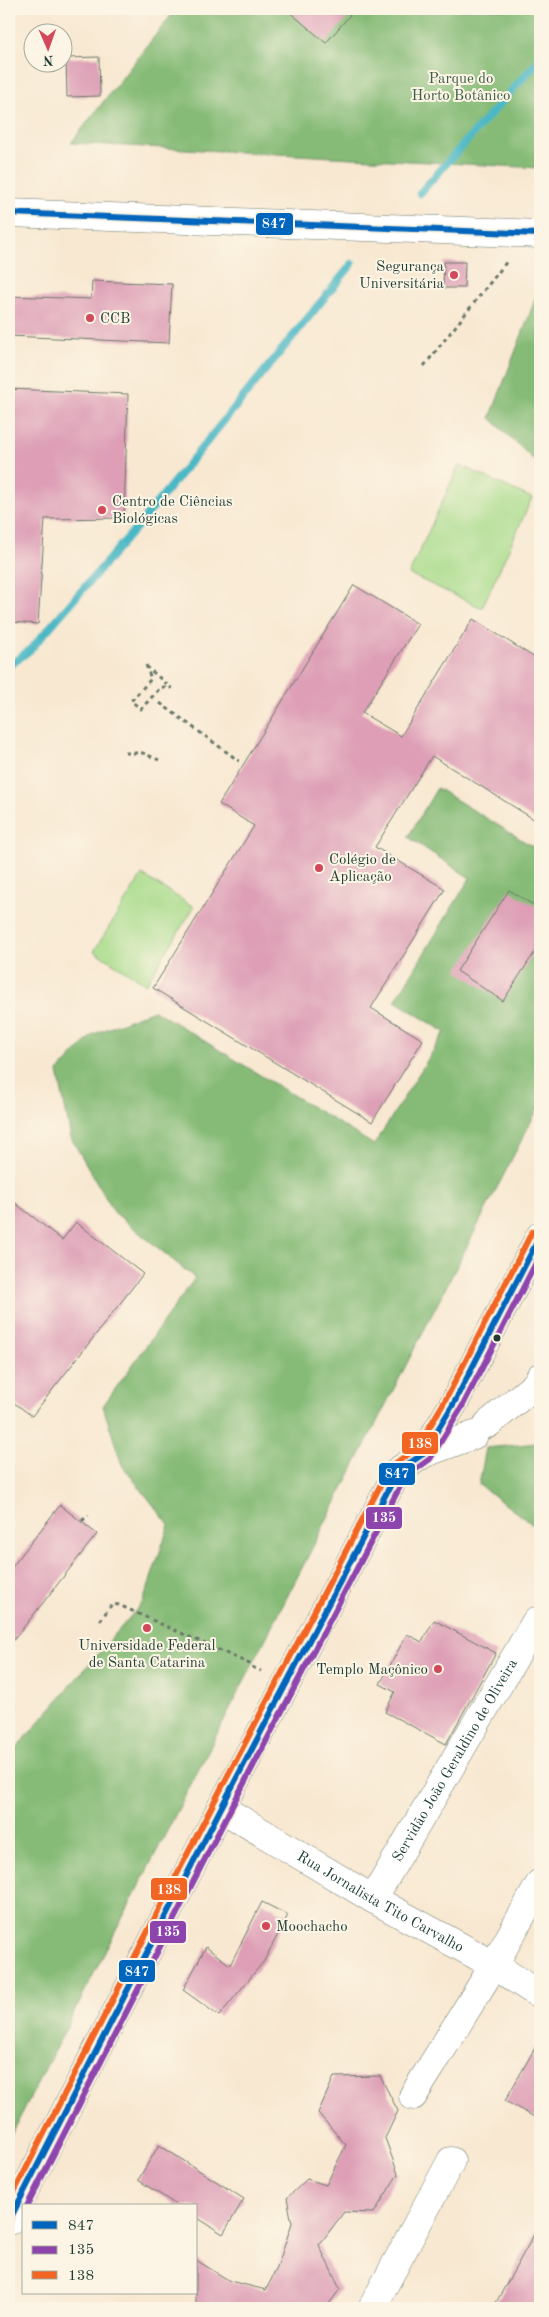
<svg xmlns="http://www.w3.org/2000/svg" width="549" height="2317" font-family="'Old Standard TT',serif">
  <style>
    .green { fill: #a8db8b; stroke: #648c60 }
    .forest { fill: #86bb77; stroke: #527c56 }
    .lines { fill: none; stroke-linecap: round; stroke-linejoin: round }
    .stream { stroke: #4bb8c5; stroke-width: 8 }
    .building { fill: #dd9eb6 }
    .minor-casing { stroke: #6b796b; stroke-width: 29 }
    .major-casing { stroke: #6b796b; stroke-width: 29 }
    .path { stroke: #6b796b; stroke-width: 3; stroke-dasharray: 4 4; stroke-linecap: butt }
    .minor { stroke: #fff; stroke-width: 28 }
    .major { stroke: #fff; stroke-width: 28 }
    .bus-1-casing { stroke: #fcf5e5; stroke-width: 10 }
    .bus-2-casing { stroke: #fcf5e5; stroke-width: 10 }
    .bus-3-casing { stroke: #fcf5e5; stroke-width: 10 }
    .bus-1 { stroke: #0065bd; stroke-width: 6 }
    .bus-2 { stroke: #8e44ad; stroke-width: 6 }
    .bus-3 { stroke: #f26522; stroke-width: 6 }
    .poi-dot { fill: #d1495b; stroke: #fcf5e5; stroke-width: 2 }
    .bus-dot { fill: #1f3d34; stroke: #fcf5e5; stroke-width: 2 }
    .labels { text-anchor: middle; stroke-width: 4; stroke-linejoin: round; paint-order: stroke }
    .park-label { font-size: 15px; fill: #3a5d45; stroke: #fcf5e5 }
    .poi-label { font-size: 15px; fill: #1f3d34; stroke: #fcf5e5; text-anchor: start }
    .street-label { font-size: 15px; fill: #1f3d34; stroke: #fcf5e5 }
    .line-badge { stroke: #fcf5e5; stroke-width: 2 }
    .badge-label { font-size: 14px; text-anchor: middle; font-weight: bold; fill: #fff }
  </style>
  <rect width="100%" height="100%" fill="#fcf5e5"/>
  <filter id="ink" filterUnits="userSpaceOnUse"><feTurbulence type="fractalNoise" baseFrequency=".02" numOctaves="2"/><feDisplacementMap in="SourceGraphic" scale="10" xChannelSelector="R" yChannelSelector="G"/><feConvolveMatrix kernelMatrix="1 2 1 2 8 2 1 2 1" color-interpolation-filters="sRGB"/></filter>
  <filter id="wash" filterUnits="userSpaceOnUse"><feTurbulence type="fractalNoise" baseFrequency=".0096" numOctaves="4" result="noise"/><feDisplacementMap in="SourceGraphic" scale="20" xChannelSelector="R" yChannelSelector="G"/><feGaussianBlur stdDeviation="1.12" result="paint"/><feColorMatrix in="noise" values="0 0 0 0 0 0 0 0 0 0 0 0 0 0 0 0 0 1.4 0 .05"/><feComposite in="paint" operator="in"/></filter>
  <g filter="url(#wash)">
    <rect width="100%" height="100%" fill="#f8e8d1"/>
    <path class="green" d="M459 465 532 498 482 608 409 574Z
      M142 875 194 907 146 984 94 951Z"/>
    <path class="forest" d="M176 9H540V168L71 143Z
      M540 287V466L490 418Z
      M437 788 540 851V1104L9 2139V1757L143 1602 169 1525 122 1465 103 1406 195 1278 114 1212 71 1138 58 1072 92 1035 154 1010 374 1145 445 1032 395 1001 470 878 408 837Z
      M540 1392V1530L479 1485 486 1448 538 1443 537 1396Z"/>
    <g class="lines">
      <path class="stream" d="M420 193 540 59
        M9 666 31 649 142 521 352 264"/>
    </g>
    <g id="blocks">
      <path class="building" d="M286 9H355L326 43Z
        M99 57 100 96 67 97 66 58Z
        M444 262H465L464 288H443Z
        M92 281 172 284 169 343 9 336V296L91 299Z
        M9 389 128 394 124 518 45 519 38 624 9 622Z
        M354 585 418 624 362 713 401 736 473 619 540 661V823L432 756 375 847 445 889 371 1008 423 1040 372 1122 153 988 254 826 219 804Z
        M509 890 540 909V944L503 1001 457 971Z
        M9 1198 62 1240 76 1222 143 1274 32 1416 9 1399Z
        M60 1505 97 1534 9 1646V1571Z
        M434 1620 496 1653 446 1744 385 1712 395 1692 380 1684 407 1634 422 1642Z
        M262 1902 288 1915 264 1961 219 2016 183 1990 206 1947 230 1965Z
        M540 2039V2120L505 2101Z
        M380 2076 398 2111 385 2138 398 2174 374 2213 344 2212 319 2245 340 2289 326 2308H196V2260L230 2281 266 2290 277 2268 292 2223 287 2198 307 2179 326 2185 346 2145 318 2113 334 2077Z
        M159 2145 244 2199 223 2234 196 2217V2206H178L138 2180Z
        M540 2224V2308H493Z"/>
    </g>
  </g>
  <g filter="url(#ink)">
    <use href="#blocks" fill-opacity="0" stroke="#6b796b" stroke-width="1"/>
    <g class="lines">
      <g class="minor-casing">
        <g id="minor">
          <path d="M9 213 540 234"/>
          <path d="M488 1424 535 1385 540 1377"/>
          <path d="M423 1454 474 1435"/>
          <path id="s1" d="M221 1808 373 1899 494 1965 540 1995"/>
          <path id="s2" d="M373 1899 536 1621"/>
          <path d="M413 2096 494 1965 540 1883"/>
          <path d="M372 2308 451 2161"/>
        </g>
      </g>
      <g class="major-casing">
        <path id="major" d="M9 2221 221 1808 398 1471 423 1454 454 1403 540 1236"/>
      </g>
      <path class="path" d="M424 366 508 260
        M146 665 151 679 131 701 141 709 161 687 172 688
        M146 666 171 688
        M160 703 239 761
        M125 753H143L159 760
        M82 1521 88 1515
        M100 1621 112 1604 119 1605 252 1665V1667L261 1671"/>
      <use href="#minor" class="minor"/>
      <use href="#major" class="major"/>
      <g class="bus-1-casing">
        <path id="bus-1" d="M9 213 540 234
          M9 2221 221 1808 398 1471 423 1454 454 1403 540 1236"/>
      </g>
      <g class="bus-2-casing">
        <path id="bus-2" d="M27 2206 229 1812 405 1477 430 1459 462 1407 540 1255"/>
      </g>
      <g class="bus-3-casing">
        <path id="bus-3" d="M9 2202 213 1804 390 1467 417 1448 446 1399 532 1232"/>
      </g>
      <use href="#bus-1" class="bus-1"/>
      <use href="#bus-2" class="bus-2"/>
      <use href="#bus-3" class="bus-3"/>
    </g>
  </g>
  <g class="poi-dot">
    <circle cx="454" cy="275" r="5"/>
    <circle cx="90" cy="318" r="5"/>
    <circle cx="102" cy="510" r="5"/>
    <circle cx="319" cy="868" r="5"/>
    <circle cx="147" cy="1628" r="5"/>
    <circle cx="438" cy="1669" r="5"/>
    <circle cx="266" cy="1926" r="5"/>
  </g>
  <circle class="bus-dot" cx="497" cy="1338" r="4.5"/>
  <g class="labels">
    <g class="park-label">
      <text x="461" y="83">Parque do<tspan x="461" dy="17">Horto Botânico</tspan></text>
    </g>
    <g class="poi-label">
      <text x="444" y="271" text-anchor="end">Segurança<tspan x="444" dy="17">Universitária</tspan></text>
      <text x="100" y="323">CCB</text>
      <text x="112" y="506">Centro de Ciências<tspan x="112" dy="17">Biológicas</tspan></text>
      <text x="329" y="864">Colégio de<tspan x="329" dy="17">Aplicação</tspan></text>
      <text x="147" y="1650" text-anchor="middle">Universidade Federal<tspan x="147" dy="17">de Santa Catarina</tspan></text>
      <text x="428" y="1674" text-anchor="end">Templo Maçônico</text>
      <text x="276" y="1931">Moochacho</text>
    </g>
    <g class="street-label">
      <text dy="5" stroke="none"><textPath href="#s2" startOffset="161">Servidão João Geraldino de Oliveira</textPath></text>
      <text dy="5" stroke="none"><textPath href="#s1" startOffset="185">Rua Jornalista Tito Carvalho</textPath></text>
    </g>
  </g>
  <g class="line-badge">
    <rect x="255" y="212" width="39" height="24" rx="5" fill="#0065bd"/>
    <rect x="401" y="1431" width="38" height="24" rx="5" fill="#f26522"/>
    <rect x="378" y="1462" width="38" height="24" rx="5" fill="#0065bd"/>
    <rect x="365" y="1506" width="38" height="24" rx="5" fill="#8e44ad"/>
    <rect x="150" y="1877" width="38" height="24" rx="5" fill="#f26522"/>
    <rect x="149" y="1920" width="38" height="24" rx="5" fill="#8e44ad"/>
    <rect x="118" y="1959" width="38" height="24" rx="5" fill="#0065bd"/>
  </g>
  <g class="badge-label">
    <text x="274" y="228">847</text>
    <text x="420" y="1448">138</text>
    <text x="397" y="1478">847</text>
    <text x="384" y="1522">135</text>
    <text x="169" y="1894">138</text>
    <text x="168" y="1936">135</text>
    <text x="137" y="1976">847</text>
  </g>
  <rect width="549" height="2317" fill="none" stroke="#fcf5e5" stroke-width="30"/>
  <rect x="22" y="2204" width="175" height="90" fill="#fcf5e5" stroke="#a4ab9e"/>
  <rect x="32" y="2221" width="25" height="8" fill="#0065bd" stroke="#a4ab9e"/>
  <text x="68" y="2230" font-size="15" fill="#1f3d34">847</text>
  <rect x="32" y="2246" width="25" height="8" fill="#8e44ad" stroke="#a4ab9e"/>
  <text x="68" y="2254" font-size="15" fill="#1f3d34">135</text>
  <rect x="32" y="2271" width="25" height="8" fill="#f26522" stroke="#a4ab9e"/>
  <text x="68" y="2280" font-size="15" fill="#1f3d34">138</text>
  <g transform="translate(48 48) rotate(178)"><circle r="24" fill="#fcf5e5" stroke="#a4ab9e"/>
  <path d="M0-4L9 19L0 12L-9 19Z" fill="#d1495b"/>
  <text y="-8" font-size="14" font-weight="bold" text-anchor="middle" fill="#1f3d34">N</text>
  </g>
</svg>
